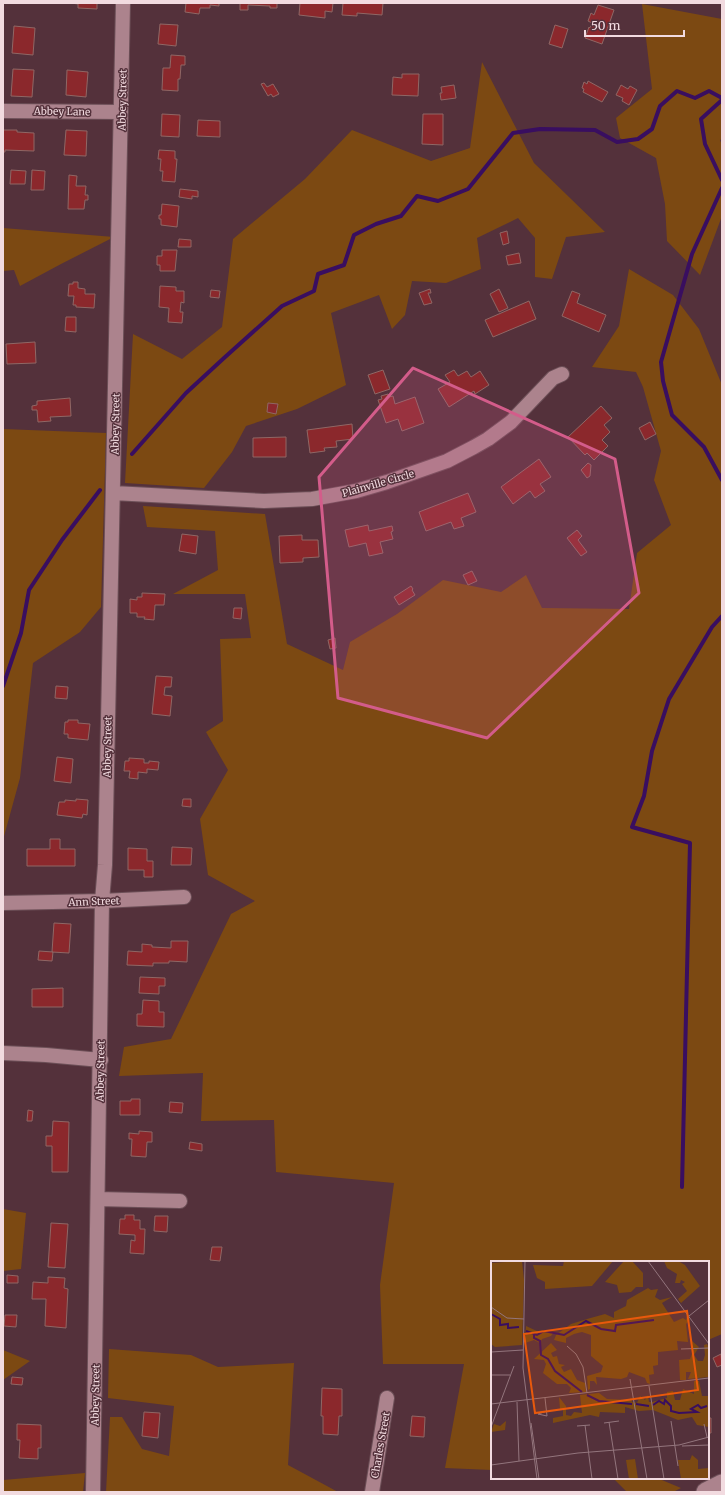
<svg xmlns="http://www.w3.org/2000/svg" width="725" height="1495" font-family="Merriweather,serif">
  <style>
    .green { fill: #7c4912 }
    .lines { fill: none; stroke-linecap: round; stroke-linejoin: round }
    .stream { stroke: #390e60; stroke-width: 4 }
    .building { fill: #8b282c; stroke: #8f6765 }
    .street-casing { stroke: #6c4f57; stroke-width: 16 }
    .secondary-casing { stroke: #6c4f57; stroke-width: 21 }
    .street { stroke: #ac838d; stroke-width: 14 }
    .secondary { stroke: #ac838d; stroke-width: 19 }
    .marked { fill: #d35c8a; fill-opacity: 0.2; stroke: #d35c8a; stroke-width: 3; stroke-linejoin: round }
    .labels { text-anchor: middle; stroke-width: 3; stroke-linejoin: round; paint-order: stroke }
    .street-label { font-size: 10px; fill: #f2dbe0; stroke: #54313b }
    .inset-river { fill: none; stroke: #390e60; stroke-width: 2 }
    .inset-road { fill: none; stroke: #93757d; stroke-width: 1 }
    .view { fill: #e8590c; fill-opacity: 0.15; stroke: #e8590c; stroke-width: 2 }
    .inset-edge { fill: none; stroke: #f2dbe0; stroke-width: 2 }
  </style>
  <rect width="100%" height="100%" fill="#54313b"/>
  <path class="green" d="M642 4 722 19V139L720 140 722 145V216L700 275 667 241 665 204 656 158 620 138 616 118 652 89Z
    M482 62 534 163 605 232 566 237 552 279 535 277V238L518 218 477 238 481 269 446 283 412 281 405 315 392 329 379 295 331 313 346 385 297 409 246 426 232 452 204 488 125 483 133 334 182 359 222 327 233 239 305 179 352 130 431 161 470 148Z
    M3 228 114 237 61 264 20 286 14 270 3 271Z
    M629 269 673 295 699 329 722 385V1334L708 1340V1262H492V1470L445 1468 464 1364H383L380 1285 394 1183 276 1172 274 1120 201 1121 203 1073 119 1076 124 1047 171 1039 231 914 255 901 208 875 200 819 228 770 206 732 223 721 220 639 251 638 245 594H173L218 570 215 531 147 527 143 506 265 514 287 644 343 670 350 642 397 614 443 580 501 592 526 575 542 608 629 609 637 553 671 525 654 480 661 451 643 387 636 372 592 367 619 326Z
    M3 429 106 433 101 607 80 632 33 663 20 778 3 840Z
    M3 1209 26 1213 21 1269 3 1271Z
    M109 1349 191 1355 218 1367 294 1363 288 1465 338 1492H106L110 1417H122L142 1449 169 1456 174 1406 108 1398Z
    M3 1350 30 1361 3 1380Z
    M85 1473 83 1492H3V1480Z
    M613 1478H657L681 1488 673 1492H627Z"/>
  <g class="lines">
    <path class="stream" d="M722 100 701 119 705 144 722 180
      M722 188 692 254 661 362 663 381 672 415 704 447 722 480
      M132 454 186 393 224 358 282 306 314 291 318 274 344 265 354 235 376 224 401 216 417 196 438 201 468 189 513 133 540 129 595 130 617 142 638 139 652 129 660 106 677 91 695 98 709 91 722 98
      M3 686 21 633 29 590 62 540 100 490
      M682 1187 690 843 632 827 644 796 652 751 669 699 712 627 722 616"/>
  </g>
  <path class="building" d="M71 3H97V9L78 8V4Z
    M186 3H219V6L210 5V8H200L199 14 185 12Z
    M240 3H277V8H270V6L248 5V10H240Z
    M300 3H333L332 12 325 11V18L299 15Z
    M343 3H383L382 15 357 13V16L342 15Z
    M598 5 614 10 602 44 585 38 589 27 590 28 592 23 588 21 591 13 594 15Z
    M160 24 178 25 176 46 158 44Z
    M555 25 568 29 562 48 549 44Z
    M14 26 35 28 33 55 12 53Z
    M171 55 185 56V65H181L180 79H178V91L162 90 163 68H170Z
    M13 69 34 70 32 97 11 96Z
    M67 70 88 72 86 97 66 95Z
    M402 74H419L418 96 392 95 393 77 402 78Z
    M588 81 608 92 602 102 583 92 584 89 582 88 584 82 587 84Z
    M264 83 267 87 273 84 279 94 273 97 271 94 268 96 261 84Z
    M454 85 456 98 441 100 440 93H442L441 87Z
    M621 85 628 89 630 86 637 90 629 105 622 101 623 98 616 95Z
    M162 114 180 115 179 137 161 136Z
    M423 114H443V145L422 144Z
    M198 120 220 121V137L197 136Z
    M3 130H17V132L34 133V151L5 150V152H3Z
    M66 130 87 131 86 156 64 155Z
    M159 150 175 151V159H177L175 182 162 181 163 171H160L161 159H158Z
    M11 170 26 171 25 184H10Z
    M32 170 45 171 44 190H31Z
    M69 175 77 176 76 186H86L85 195H88V200H85L84 209H68Z
    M180 189 198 191V197L192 196V199L179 197Z
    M162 204 179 206 177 227 161 225V219H159V215H161Z
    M507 231 509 243 503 245 500 233Z
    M179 239 191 240V247H178Z
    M162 250H177L175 271H160V265H157V256H162Z
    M519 253 521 263 508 265 506 256Z
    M73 282H78V288L85 289V294H95L94 308 76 307V305H73L74 296H68L69 284H73Z
    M160 286 176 287V291H184V303L181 302 180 312H183L182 323 168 322 169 308 159 307Z
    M430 289 431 293H428L432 303 424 305 419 293Z
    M499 289 508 308 499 312 490 294Z
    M211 290 220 291 219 298 210 297Z
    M572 291 580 294 577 303 606 315 599 332 562 316Z
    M529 301 536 319 493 337 485 320Z
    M66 317H76V332L65 331Z
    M35 342 36 363 7 364 6 344Z
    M383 370 390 389 375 394 368 375Z
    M454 370 458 376 467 371 471 377 480 371 489 385 475 394 474 391 449 407 438 389 450 382 445 375Z
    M388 394 389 397 393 396 395 404 415 397 424 423 402 431 398 419 386 423 378 400 382 399 381 396Z
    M70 398 71 416 50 417 51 421 38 422 37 410H32V406L37 405V401Z
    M268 403 278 404 276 414 267 412Z
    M601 406 612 418 604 425 610 432 602 440 608 446 594 460 587 453 585 455 568 437Z
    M650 422 656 434 645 440 639 428Z
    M352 424 353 439 336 441 337 447 324 448 325 451 310 453 307 430Z
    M286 437V457H253V438Z
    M539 459 551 477 540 484 545 491 535 498 530 491 513 504 501 487Z
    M588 463 591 465 590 476 587 478 581 470Z
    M468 493 476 512 461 518 464 526 454 529 451 522 426 531 419 512Z
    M368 525 369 531 392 526 393 531 391 532 393 539 380 542 383 553 369 556 366 543 349 547 345 530Z
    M577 530 582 536 578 540 587 552 581 556 567 538Z
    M182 534 198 536 196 554 179 551Z
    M302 535V540H318L319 557 303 558V562L280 563 279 536Z
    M472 571 477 581 468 585 463 575Z
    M411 586 413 589 412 590 415 595 399 605 394 597Z
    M142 593 165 594 164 605H155L154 620 144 619 145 617H137V613H130V599L137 600V597H142Z
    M234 608H242L241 619 233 618Z
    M335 638 336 648 330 649 328 640Z
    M156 676 172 677 171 687H165L164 695 172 696 170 716 152 714Z
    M56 686 68 687 67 699 55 698Z
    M68 720H78V723L90 724 88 740 68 738V734H64L65 722H68Z
    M57 757 73 759 71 783 54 781Z
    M129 758 144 759V763H149V761L159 762 158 770 147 769V773L138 772V779L129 778 130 771H124L125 761H129Z
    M76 799 88 800 87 815 83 814 82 818 57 815 59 802H65V800L76 801Z
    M183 799H191V807L182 806Z
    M50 839H60V849H75V866H27V849H50Z
    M172 847 192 848 191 865H171Z
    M128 848 147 849V861H153V877H144V870H128Z
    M54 923 71 924 69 953 52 952Z
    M171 941H188L187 962 169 961V963H153V966L127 965 128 951 142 952V944L152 945V947L171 948Z
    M39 951 53 952 52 961 38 960Z
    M140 977 165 978V986H159V994L139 993Z
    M63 988V1007H32V989Z
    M143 1000 159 1001V1012H164V1027L137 1026V1014H142Z
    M131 1099H140V1115H120V1101H131Z
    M170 1102 183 1103 182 1113 169 1112Z
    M28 1110 33 1111 32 1121H27Z
    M53 1121 69 1122 68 1172H52V1146H46V1136H52Z
    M139 1131 152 1132V1142H147L146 1157 131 1156 132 1139H129V1133L139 1134Z
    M190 1142 202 1144V1151L189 1149Z
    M125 1215H134V1220H140V1229H145L144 1254 130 1253 131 1240 135 1241V1235L119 1234 120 1219H125Z
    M155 1216H168L167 1232 154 1231Z
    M51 1223 68 1224 65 1268 48 1267Z
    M212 1247H222L220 1261 210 1260Z
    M7 1275 18 1276V1283H7Z
    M48 1277 65 1278 64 1288 68 1289 66 1328 45 1326 46 1299H32L33 1282 48 1283Z
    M5 1315H17L16 1327 4 1326Z
    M721 1354 722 1365 717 1367 713 1358Z
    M12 1377 23 1378 22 1385 11 1384Z
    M322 1388 342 1389V1416H339L338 1435 323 1434V1416H321Z
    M144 1412 160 1413 158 1438 142 1436Z
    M412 1416 425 1417 424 1437 410 1436Z
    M708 1418H711V1433H708Z
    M17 1424 41 1425V1448H38V1459L19 1458 20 1440H17Z"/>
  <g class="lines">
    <g class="street-casing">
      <path id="street" d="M3 111 121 112
        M113 493 264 501 312 499 356 491 387 482 447 461 474 447 488 439 511 422 553 378 562 374
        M3 903 102 901 184 897
        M3 1053 46 1055 101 1060
        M98 1199 180 1201
        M93 1492 102 901 105 865 123 3
        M372 1492 387 1398"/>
    </g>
    <g class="secondary-casing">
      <path id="secondary" d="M706 1492 722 1484"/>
    </g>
    <use href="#street" class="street"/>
    <use href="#secondary" class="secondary"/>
  </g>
  <path class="marked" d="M413 368 615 459 639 593 487 738 338 698 319 477Z"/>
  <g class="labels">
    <g class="street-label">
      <text transform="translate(122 100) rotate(-89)" y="4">Abbey Street</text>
      <text transform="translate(62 111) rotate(1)" y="4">Abbey Lane</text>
      <text transform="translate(115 424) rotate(-89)" y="4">Abbey Street</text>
      <text transform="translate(378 483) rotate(-16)" y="4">Plainville Circle</text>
      <text transform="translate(107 747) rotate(-89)" y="4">Abbey Street</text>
      <text transform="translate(94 901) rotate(-2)" y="4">Ann Street</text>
      <text transform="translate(100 1071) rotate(-89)" y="4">Abbey Street</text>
      <text transform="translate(95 1395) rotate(-89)" y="4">Abbey Street</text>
      <text transform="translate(380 1445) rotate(-80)" y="4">Charles Street</text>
    </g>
  </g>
  <g transform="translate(491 1261)">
    <rect width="218" height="218" fill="#54313b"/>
    <path d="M31 0 33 19 31 84 4 86 0 83V2ZM73 0H122L101 25 54 28V21L46 17 42 4 72 5ZM133 0H141L152 12V26H145L140 31 128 32 126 24 114 21ZM173 0H187L194 4 209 25 190 42 187 38 196 30 191 23 194 21 190 19 189 22H184L186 13 176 7ZM157 27 160 29 167 28 164 36 169 39 181 36 171 42 183 61 192 57 195 59 196 55 199 59 195 63 197 81 186 80 187 89 167 91V104L162 105 163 113 158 114 159 123 156 122 154 117 138 111 136 116 130 118 105 116 106 124 103 120H99V128L97 129 96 115 110 111 112 105 100 95V74L91 71 83 73 75 77V82L63 79 65 74 80 63 96 58 114 53 123 57V51L135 45 136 39ZM35 65 48 71 52 69 63 71 60 75 51 78 49 82 43 79 34 82ZM201 80 208 86 203 94 207 100H212L214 94 213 84 216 83 218 87V116L197 118 200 111H195V119H189L188 99 199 98 202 90ZM60 82 66 89 60 92 62 96 66 95 68 103 74 104 70 106 73 111 80 108 86 119 94 122 95 131 78 132 80 127 76 123H66L52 112 55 103 53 99 43 98ZM203 120H208L211 135H218V166L206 164 201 156 187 159 162 149 148 150 134 146V152L109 151 108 156 99 154 62 162V157L72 155V149L69 148 68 136 75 145V154L80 155 83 151 91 152 89 134 108 132 116 138 139 139 140 136 141 141 146 142 149 135 154 139 157 134 158 141H161L176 137V131L182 130 184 139H189L192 128 203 133ZM15 160 14 169 0 171 3 163 9 165ZM201 194 207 199V208L218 207V218H190L187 199H199ZM144 198 147 218H138L135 199Z" fill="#7c4912"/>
    <path class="inset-river" d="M0 53 9 58V64L17 63V67L28 66M35 70 46 74 53 70 73 74 95 60 110 68 124 70 125 64 163 59M43 71V77L49 80 50 94 57 98 64 110 91 131M96 134 108 140 141 143M145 143 158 145M162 144 168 140 173 143 174 139 180 145V150L188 152 206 151 200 148 207 144 210 147 216 145"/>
    <path class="inset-road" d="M34 0 32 107 46 218M157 0 218 83M0 46 16 57 33 58M198 55 218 39M76 85 85 93 92 106 96 132M190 88 218 87M0 91 32 89M0 114H19M139 118 156 218M158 125 173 218M54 137 56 155 47 153 56 150M26 141 28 200M0 143 218 117M180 160 187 205M118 161 127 218M40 162 48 218M113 162 128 160M213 163 216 176M94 164 101 218M86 165 99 164M0 166 23 105M191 185 218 184M0 204 87 192 188 184 218 176"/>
    <path class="view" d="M196 50 207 129 44 152 33 73Z"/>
    <rect width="218" height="218" class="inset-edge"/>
  </g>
  <rect width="725" height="1495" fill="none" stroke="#f2dbe0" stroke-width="8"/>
  <path d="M585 30v6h99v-6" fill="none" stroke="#f2dbe0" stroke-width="2"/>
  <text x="591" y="30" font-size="12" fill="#f2dbe0" stroke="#54313b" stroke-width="3" paint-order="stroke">50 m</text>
</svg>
